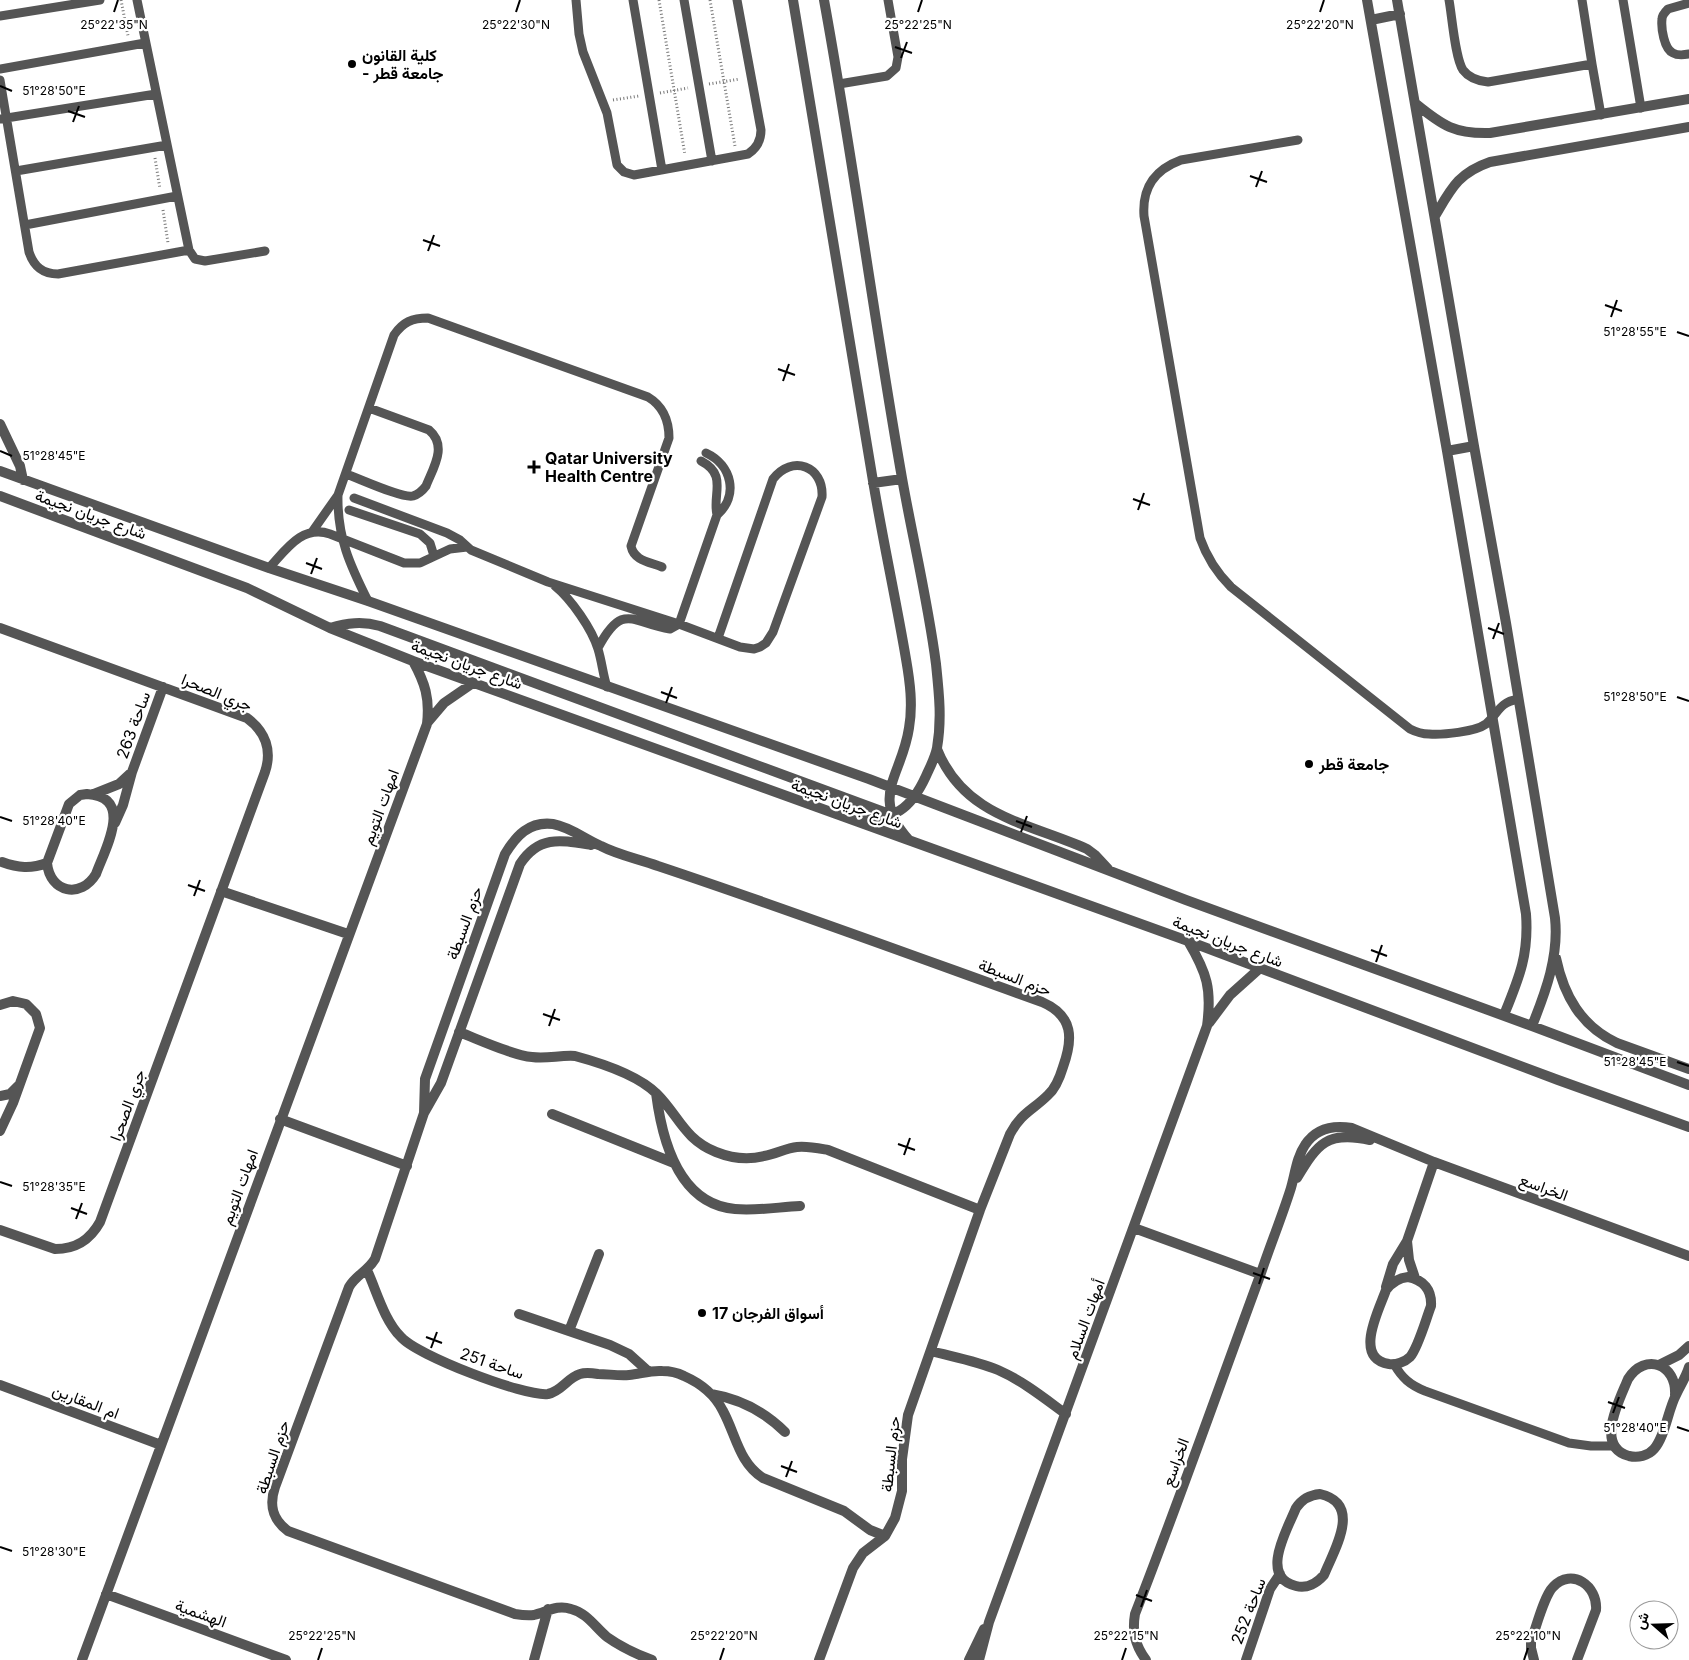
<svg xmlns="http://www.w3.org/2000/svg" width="1689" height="1660" font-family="Inter,Vazirmatn,sans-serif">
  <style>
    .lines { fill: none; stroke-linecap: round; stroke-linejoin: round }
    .path { stroke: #777; stroke-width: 3; stroke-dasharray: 1 2.5; stroke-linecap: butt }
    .lane { stroke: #555; stroke-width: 9 }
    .street { stroke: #555; stroke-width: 10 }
    .ticks { fill: none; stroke: #000; stroke-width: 2 }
    .poi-dot { fill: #000; stroke: #fff; stroke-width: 2 }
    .labels { text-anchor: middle; stroke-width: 4.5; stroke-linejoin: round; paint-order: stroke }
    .poi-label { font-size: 16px; font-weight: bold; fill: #000; stroke: #fff; text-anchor: start }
    .street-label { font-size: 16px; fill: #000; stroke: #fff }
    .ticks-label { font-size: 12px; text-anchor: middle; fill: #000; stroke: #fff; stroke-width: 4.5; stroke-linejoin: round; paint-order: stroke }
  </style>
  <rect width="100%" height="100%" fill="#fff"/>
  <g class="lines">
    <path class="path" d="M121 0 128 36
      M659 0 685 155
      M710 0 735 146
      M709 84 740 79
      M660 93 688 88
      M613 100 639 96
      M155 158 160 189
      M163 210 168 243"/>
    <path class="lane" d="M137 0 189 250 195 259 205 261 265 251
      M576 0 579 34 583 52 607 113 617 165 624 172 634 175 748 154C757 148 761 140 761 130L737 0
      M633 0 662 170
      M684 0 712 161
      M1449 0C1452 16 1455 58 1463 70 1469 78 1478 81 1488 82L1592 64 1582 0
      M1623 0 1641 108
      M1689 3 1668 9C1665 12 1662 15 1662 19 1661 28 1664 49 1673 53 1678 56 1684 55 1689 54
      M0 16 100 0
      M1592 64 1601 115
      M0 69 145 43
      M0 80 29 252C34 267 43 274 58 274L189 250
      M839 84 887 76 896 68 898 57 888 0
      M0 119 156 94
      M1298 140 1181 160C1154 170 1142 188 1144 216L1200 538C1207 558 1216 572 1231 587L1410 729C1416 732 1422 734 1429 734 1442 735 1475 732 1486 724 1499 713 1498 703 1518 699
      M16 171 167 145
      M25 225 177 196
      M701 461C728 475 712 494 717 515
      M346 474C358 478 403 499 413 496 419 494 423 490 426 486 433 468 448 446 429 430L369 408
      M338 495C337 537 350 565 368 601
      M354 498 447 533 460 540 471 550 548 582 679 624 740 647 754 649 760 647 766 643 773 632 822 497C824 466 792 454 773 479L718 638
      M349 510 420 534 430 543 434 556
      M312 532 338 495 394 335C403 322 412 318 428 318L648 397C663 406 669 420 669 438L631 546C634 561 650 562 662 567
      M269 568C285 551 302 524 330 534L404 563H420L450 549 467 547
      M555 586C571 599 592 629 598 649 602 662 603 675 607 687
      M598 648C623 601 632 623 670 629L679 624 717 515C739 496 732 465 706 453
      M1394 1364C1402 1378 1410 1385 1425 1391L1569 1443 1591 1446H1614"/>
    <path class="street" d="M793 0C820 160 846 321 873 481 883 541 896 600 906 659 910 682 913 705 909 728 902 776 869 796 909 840
      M824 0C853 159 874 319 902 478 913 540 928 602 936 664 939 693 942 719 937 748 935 758 930 767 926 776 910 811 895 818 858 821
      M1367 0 1447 451 1526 914C1529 955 1519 978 1504 1015
      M1397 0 1474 446 1506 623 1555 918C1559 956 1546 991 1532 1026
      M1371 20 1400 14
      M1416 104C1443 126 1455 134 1490 133L1689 99
      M1435 216C1451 189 1458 173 1490 162L1689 127
      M0 424 20 466 23 480
      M1447 451 1474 446
      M0 471 269 568 368 601 869 779 1186 900 1532 1026 1689 1085
      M873 483 902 479
      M0 496 247 588 330 628 413 661 1188 941 1558 1080 1689 1127
      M0 628 247 718C266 732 272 751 265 772L100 1222C90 1240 76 1249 55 1249L0 1230
      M330 628C347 623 362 621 380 626L892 815
      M427 723 444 703 473 683
      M937 749C964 817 1029 823 1087 849L1095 855 1108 869
      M87 794C135 797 105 849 96 874 81 899 50 893 47 863L69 804 80 795Z
      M94 794 119 784 132 772
      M115 823 123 805 132 772 163 687
      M591 845C561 840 539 835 520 864L441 1083 424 1113 375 1259C368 1271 356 1275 349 1287L275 1487C269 1505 272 1519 288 1531L515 1614C521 1615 527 1616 534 1615 547 1612 557 1604 571 1609 587 1613 595 1627 607 1637 621 1647 636 1654 652 1660
      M2 862C18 868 31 869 47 863
      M221 891 348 934
      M1556 958C1564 996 1581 1026 1617 1043L1689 1069
      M0 1005 13 1001 26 1004 36 1014 40 1028 13 1103 0 1131
      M1209 1023 1230 995 1259 969
      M459 1032C480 1040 512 1055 532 1057 547 1059 560 1055 575 1056 601 1063 638 1075 657 1094 679 1116 684 1139 716 1152 731 1158 749 1160 764 1156 776 1154 786 1148 797 1147 808 1146 817 1148 828 1150L980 1210
      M656 1093C662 1140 678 1204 735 1209 757 1211 779 1207 800 1206
      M0 1096 10 1094 18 1086
      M424 1113 425 1079 505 854C516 836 529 821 553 824 570 827 585 839 601 846 618 855 639 859 658 866 787 909 914 956 1042 1002 1074 1016 1073 1039 1063 1067 1060 1077 1056 1088 1048 1095 1033 1110 1021 1113 1010 1134L980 1210 908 1415 902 1459V1491L895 1518 885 1536 863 1553 853 1568 819 1660
      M552 1114 674 1163
      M280 1119 407 1166
      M1297 1178C1318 1143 1327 1131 1370 1140
      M1134 1228 1260 1274
      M1407 1241 1409 1260 1415 1278
      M367 1270C377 1292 384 1320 401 1337 416 1355 525 1397 548 1394 562 1391 567 1378 580 1374 586 1372 592 1373 598 1374 608 1374 619 1376 629 1375 640 1374 651 1370 662 1371 670 1371 678 1373 684 1376 700 1383 715 1395 723 1411 736 1435 739 1463 763 1478L844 1511 870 1530 885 1536
      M1408 1277C1424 1280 1432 1290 1431 1306 1426 1319 1418 1348 1410 1357 1405 1362 1396 1365 1389 1364 1353 1358 1379 1310 1386 1290 1392 1282 1398 1278 1408 1277Z
      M1386 1287 1393 1264 1407 1241 1434 1162
      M519 1314 610 1345 629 1354 649 1372
      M569 1331 599 1254
      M931 1351C954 1357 977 1361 998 1370 1023 1381 1044 1398 1066 1414
      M1659 1365 1679 1355 1689 1346
      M0 1385 161 1445
      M711 1394C741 1399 764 1411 785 1432
      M1675 1395C1677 1364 1645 1352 1628 1379 1620 1399 1594 1447 1629 1456 1638 1458 1648 1456 1654 1449 1665 1437 1668 1410 1676 1395 1680 1386 1686 1377 1689 1367
      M1320 1494C1363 1504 1334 1550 1324 1575 1317 1583 1307 1589 1296 1586 1259 1577 1287 1530 1296 1508 1302 1499 1309 1495 1320 1494Z
      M106 1594 286 1660
      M82 1660 427 724C430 698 425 683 413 661
      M534 1660 548 1609
      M969 1660 984 1629
      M979 1660 989 1622 1207 1026C1212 989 1207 973 1188 941
      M1146 1660C1135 1645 1132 1632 1135 1614 1179 1501 1219 1387 1261 1273 1270 1246 1281 1219 1290 1191 1295 1176 1296 1158 1305 1145 1316 1128 1334 1125 1352 1128L1434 1162 1689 1256
      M1246 1660 1270 1589 1280 1574
      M1534 1660 1531 1648V1641C1536 1628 1544 1596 1553 1587 1572 1567 1598 1586 1596 1610L1577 1660"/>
  </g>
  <path class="ticks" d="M114 12 118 0M516 12 520 0M918 12 922 0M1320 12 1324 0M895 47 912 53M901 58 907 42M0 86 12 91M68 111 85 117M73 122 79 106M1250 176 1267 182M1256 187 1262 171M423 240 440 246M428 251 434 235M1605 305 1622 311M1611 317 1617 300M1677 332 1689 336M778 369 795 375M783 381 789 364M0 451 12 456M1133 499 1150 505M1138 510 1144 493M306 563 322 569M311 574 317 558M1488 628 1504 634M1493 639 1499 623M661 692 677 698M1677 697 1689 701M666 703 672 687M0 817 12 821M1016 821 1032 827M1021 832 1027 816M188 885 205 891M194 896 200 880M1371 950 1387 956M1376 962 1382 945M543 1014 560 1020M549 1026 555 1009M1677 1062 1689 1066M898 1144 915 1150M904 1155 910 1138M0 1182 12 1186M71 1208 87 1214M76 1219 82 1203M1253 1273 1270 1279M1259 1284 1264 1268M426 1337 442 1343M431 1348 437 1332M1608 1402 1625 1408M1613 1413 1619 1397M1677 1427 1689 1431M781 1466 797 1472M786 1477 792 1461M0 1547 12 1551M1136 1595 1152 1601M1141 1607 1147 1590M318 1660 322 1648M720 1660 724 1648M1122 1660 1126 1648M1524 1660 1528 1648"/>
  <g class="poi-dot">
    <circle cx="352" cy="64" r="5"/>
    <path d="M531.5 459.5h5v5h5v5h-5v5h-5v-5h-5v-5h5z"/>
    <circle cx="1309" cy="764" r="5"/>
    <circle cx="702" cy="1313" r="5"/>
  </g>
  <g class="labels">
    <g class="poi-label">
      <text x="362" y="61">كلية القانون<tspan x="362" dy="18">- جامعة قطر</tspan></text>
      <text x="545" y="464">Qatar University<tspan x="545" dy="18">Health Centre</tspan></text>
      <text x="1319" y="770">جامعة قطر</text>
      <text x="712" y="1319">أسواق الفرجان 17</text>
    </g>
    <g class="street-label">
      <text transform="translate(91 514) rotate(20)" y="6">شارع جريان نجيمة</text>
      <text transform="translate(467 664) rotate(20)" y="6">شارع جريان نجيمة</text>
      <text transform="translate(217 692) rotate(22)" y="6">جري الصحرا</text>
      <text transform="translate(133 725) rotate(-70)" y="6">ساحة 263</text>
      <text transform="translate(847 803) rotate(20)" y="6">شارع جريان نجيمة</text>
      <text transform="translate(380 807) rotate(-70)" y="6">امهات التويم</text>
      <text transform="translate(464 923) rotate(-70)" y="6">حزم السبطة</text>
      <text transform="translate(1228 941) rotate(21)" y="6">شارع جريان نجيمة</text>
      <text transform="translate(1015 977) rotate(21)" y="6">حزم السبطة</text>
      <text transform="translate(127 1105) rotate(-70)" y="6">جري الصحرا</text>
      <text transform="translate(239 1187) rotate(-70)" y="6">امهات التويم</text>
      <text transform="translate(1544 1187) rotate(20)" y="6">الخراسع</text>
      <text transform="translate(1085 1319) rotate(-70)" y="6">أمهات السلام</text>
      <text transform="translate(492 1363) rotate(19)" y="6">ساحة 251</text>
      <text transform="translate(86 1401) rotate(21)" y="6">ام المقارين</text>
      <text transform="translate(890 1454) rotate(-84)" y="6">حزم السبطة</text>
      <text transform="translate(272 1457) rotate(-72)" y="6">حزم السبطة</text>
      <text transform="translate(1175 1462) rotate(-70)" y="6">الخراسع</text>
      <text transform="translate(1248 1611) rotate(-69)" y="6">ساحة 252</text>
      <text transform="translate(201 1613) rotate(20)" y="6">الهشمية</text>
    </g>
  </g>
  <g class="ticks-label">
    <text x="114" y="29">25°22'35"N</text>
    <text x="516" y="29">25°22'30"N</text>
    <text x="918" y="29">25°22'25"N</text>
    <text x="1320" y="29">25°22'20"N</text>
    <text x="54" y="95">51°28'50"E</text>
    <text x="1635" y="336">51°28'55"E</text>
    <text x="54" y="460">51°28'45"E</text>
    <text x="1635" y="701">51°28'50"E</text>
    <text x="54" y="825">51°28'40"E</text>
    <text x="1635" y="1066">51°28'45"E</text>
    <text x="54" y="1191">51°28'35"E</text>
    <text x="1635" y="1432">51°28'40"E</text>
    <text x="54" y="1556">51°28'30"E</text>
    <text x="322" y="1640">25°22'25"N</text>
    <text x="724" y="1640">25°22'20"N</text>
    <text x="1126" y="1640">25°22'15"N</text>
    <text x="1528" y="1640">25°22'10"N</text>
  </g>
  <g transform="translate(1654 1625) rotate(290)"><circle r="24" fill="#ffffff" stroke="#999999"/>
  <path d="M0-4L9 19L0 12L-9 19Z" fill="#000000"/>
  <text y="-8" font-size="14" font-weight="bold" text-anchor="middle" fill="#000000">ش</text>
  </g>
</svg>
